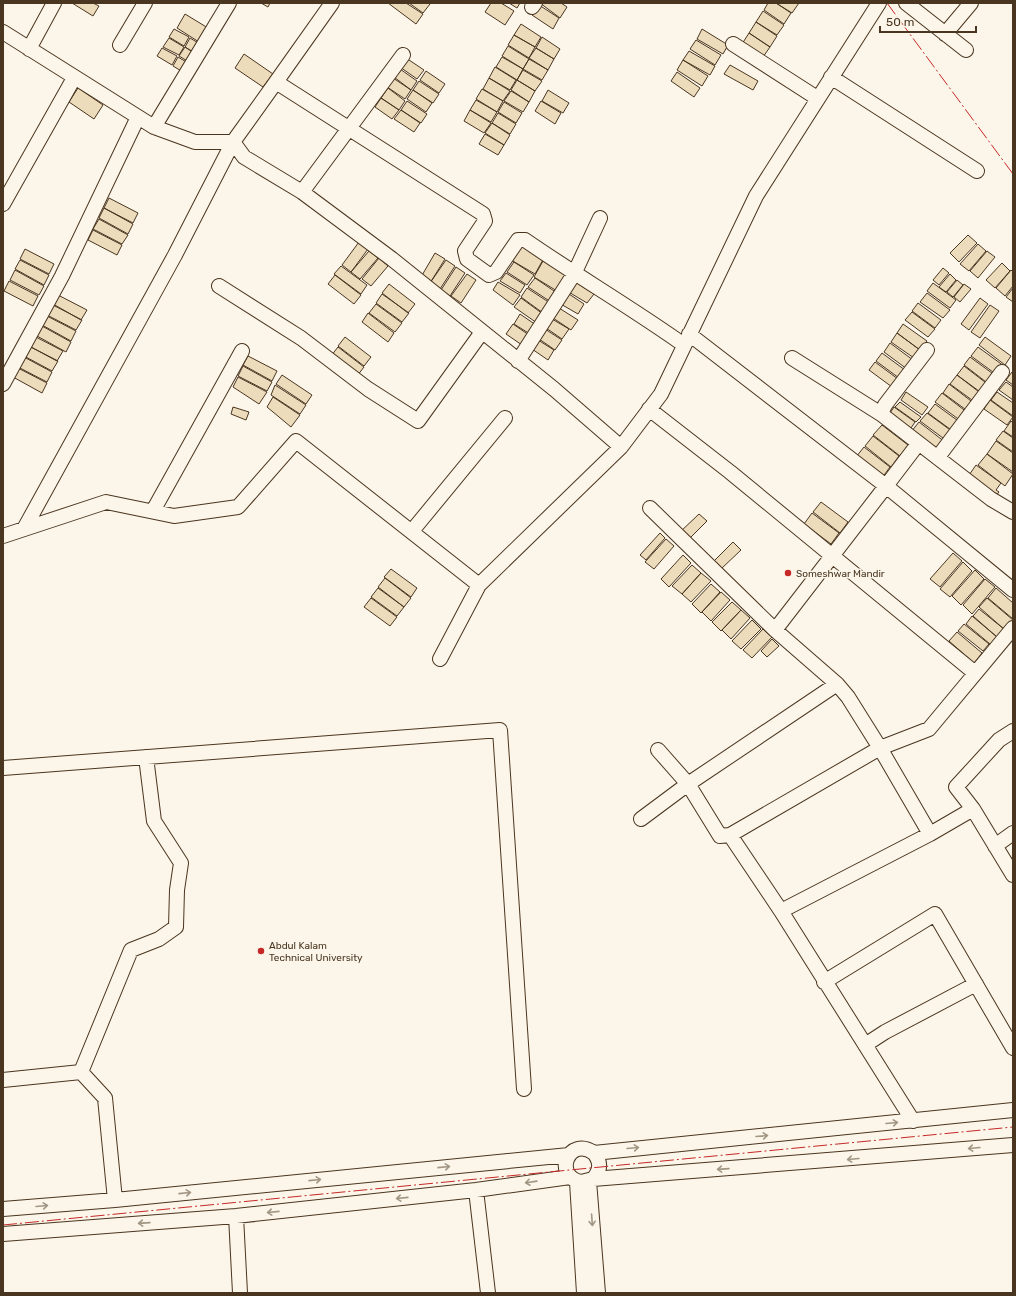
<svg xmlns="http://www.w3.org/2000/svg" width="1016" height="1296" font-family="Rubik,sans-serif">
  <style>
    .building { fill: #ecdcbc; stroke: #4a3520 }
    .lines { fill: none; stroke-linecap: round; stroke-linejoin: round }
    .minor-casing { stroke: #4a3520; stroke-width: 16 }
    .minor { stroke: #fbf6e9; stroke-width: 14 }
    .power { stroke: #c62828; stroke-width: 1; stroke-dasharray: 14 3 2 3; stroke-linecap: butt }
    .oneway { stroke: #a29684 }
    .poi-dot { fill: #c62828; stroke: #fbf6e9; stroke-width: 1.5 }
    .labels { text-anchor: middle; stroke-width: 3; stroke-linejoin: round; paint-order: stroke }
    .poi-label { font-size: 10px; fill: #4a3520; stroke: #fbf6e9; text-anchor: start }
  </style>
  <rect width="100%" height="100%" fill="#fbf6e9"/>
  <path class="building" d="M72 3H93L99 6 93 16Z
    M261 3H270L268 7Z
    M388 3H406L423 14 416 24Z
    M409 3H429L430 4 423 13Z
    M491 3H501L514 11 505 25 485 12Z
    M509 3H520L517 8Z
    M540 3H561L567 7 560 18Z
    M768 3H776L791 13 784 24 764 10Z
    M776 3H799L792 13Z
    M539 5 559 18 553 29 532 15Z
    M763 11 784 25 777 35 756 22Z
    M185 14 208 28 199 42 177 28Z
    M756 22 777 36 770 47 749 33Z
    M521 24 541 37 535 47 514 35Z
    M174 29 189 37 184 46 169 37Z
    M702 29 728 45 723 54 697 39Z
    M749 33 770 47 763 57 742 44Z
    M514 35 535 47 529 58 508 45Z
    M542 37 560 49 554 59 536 48Z
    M169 38 184 47 179 55 163 47Z
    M190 38 200 44 195 53 185 47Z
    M696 40 721 55 715 65 690 49Z
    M508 46 529 59 523 69 502 56Z
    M185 47 194 53 189 62 179 56Z
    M162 48 177 56 172 65 157 56Z
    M536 48 554 59 548 70 529 58Z
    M689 51 715 66 710 75 683 60Z
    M244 54 273 74 263 87 235 68Z
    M178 57 188 63 183 72 173 66Z
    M502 57 523 69 517 80 496 67Z
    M406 58 424 70 417 79 400 67Z
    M529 59 548 70 542 80 523 69Z
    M683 60 708 76 702 86 677 70Z
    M730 65 758 81 753 90 724 74Z
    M495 67 516 80 510 90 489 78Z
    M400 69 417 81 411 90 394 77Z
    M523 70 542 81 535 91 517 80Z
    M426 71 445 84 439 93 420 80Z
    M677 72 700 88 694 97 671 81Z
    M393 78 411 90 405 99 387 87Z
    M489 78 510 91 503 101 483 89Z
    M517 80 535 91 529 102 511 90Z
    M419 81 439 94 433 103 413 90Z
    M78 88 103 105 94 119 69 102Z
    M388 88 405 101 399 110 381 98Z
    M482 89 503 101 497 112 476 99Z
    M413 90 432 103 426 112 407 99Z
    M548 90 569 103 563 113 542 101Z
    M511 91 529 102 523 112 504 101Z
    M381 98 399 110 392 119 375 107Z
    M476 100 497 112 491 122 470 110Z
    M407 101 427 114 421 123 401 110Z
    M541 101 561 113 555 124 535 111Z
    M504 102 522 113 516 123 498 112Z
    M401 110 420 123 414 132 394 119Z
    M470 110 491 123 484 133 464 121Z
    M498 113 516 124 510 134 492 123Z
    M492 123 510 135 504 145 485 133Z
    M485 134 504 145 498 155 479 144Z
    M109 198 138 213 133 223 104 208Z
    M104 208 133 224 128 234 99 218Z
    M99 219 128 235 122 244 93 229Z
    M93 230 122 245 117 255 88 240Z
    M968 235 977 243 959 262 950 253Z
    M359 242 368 249 351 272 342 265Z
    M521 244 544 258 535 274 511 260Z
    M978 244 986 251 969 271 960 264Z
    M25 249 54 264 49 274 20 259Z
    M369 251 378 258 360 279 351 272Z
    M987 251 995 257 978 278 970 271Z
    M435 253 445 259 430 283 421 277Z
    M379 258 388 266 371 286 362 279Z
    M20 260 49 275 44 285 15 269Z
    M446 260 455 266 440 289 430 283Z
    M543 261 567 275 557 291 534 277Z
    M514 262 534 275 527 285 507 272Z
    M1002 263 1010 271 995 288 986 280Z
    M341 266 367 285 361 294 334 274Z
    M456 267 465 273 450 296 441 290Z
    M943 268 949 273 939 285 933 280Z
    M15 270 44 286 39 295 10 280Z
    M1011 270 1013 272V286L1005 296 996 288Z
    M506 273 525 285 520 293 500 281Z
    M467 274 476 280 461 303 451 296Z
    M950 274 956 280 946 292 939 287Z
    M335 275 361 295 354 304 328 284Z
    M535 278 557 293 551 302 528 287Z
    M957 280 963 285 953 297 947 292Z
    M9 281 38 296 33 306 4 291Z
    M574 281 594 294 587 303 567 291Z
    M498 282 520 295 513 305 493 290Z
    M933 283 956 300 950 308 927 291Z
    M389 284 415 304 408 313 382 293Z
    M964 284 971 289 960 302 954 297Z
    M527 288 550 303 543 313 521 297Z
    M1013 288V302L1006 297Z
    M566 292 584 304 578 314 559 303Z
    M927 293 950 310 943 318 920 302Z
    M382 294 409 313 402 322 376 303Z
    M58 295 87 310 81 320 53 304Z
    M521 298 543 314 537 323 514 307Z
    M980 298 988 304 969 330 961 324Z
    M918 303 941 320 935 328 912 311Z
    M376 304 402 323 395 332 369 313Z
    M53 305 82 320 76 330 47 315Z
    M990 305 999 311 980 338 971 332Z
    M559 308 578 320 571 330 553 318Z
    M912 312 935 329 928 337 905 320Z
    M368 313 394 333 388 342 362 322Z
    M520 314 536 325 530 334 514 324Z
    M47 316 76 331 71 341 42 325Z
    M552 319 569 329 562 339 546 328Z
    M513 324 529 335 522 345 506 334Z
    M903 324 927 341 920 350 897 333Z
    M42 326 71 342 66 352 37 336Z
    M545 329 562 340 555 350 539 339Z
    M897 333 920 350 914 358 891 342Z
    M34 336 63 351 57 361 29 346Z
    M345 337 371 357 364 366 338 346Z
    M985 337 1011 356 1005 365 979 345Z
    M538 340 554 350 548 360 532 349Z
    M890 343 913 360 907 369 884 352Z
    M29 346 58 361 52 371 24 356Z
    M338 347 364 367 357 376 331 356Z
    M978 347 1004 366 997 375 971 356Z
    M882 353 905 370 899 378 876 361Z
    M248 356 277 371 272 381 243 365Z
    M24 357 52 372 47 382 18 367Z
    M970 357 996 376 990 385 964 365Z
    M875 362 898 379 892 387 869 370Z
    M243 366 272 382 267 391 238 376Z
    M964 366 990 386 983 394 957 375Z
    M18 368 47 383 42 393 13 377Z
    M1012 372H1013V385L1006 380Z
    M282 375 312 395 306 404 276 384Z
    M957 375 983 395 976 403 950 384Z
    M238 377 267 392 259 404 233 387Z
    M1006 382 1013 387V400L999 390Z
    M949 384 975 404 969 412 943 393Z
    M275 385 306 405 300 414 271 395Z
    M906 392 928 407 922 415 901 400Z
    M997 392 1013 403V416L991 400Z
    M942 393 968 413 961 421 935 402Z
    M273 397 300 415 291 427 267 407Z
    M990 400 1013 417 1007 425 984 409Z
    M900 402 921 417 916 422 895 407Z
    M935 404 961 423 954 432 928 413Z
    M233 407 249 412 246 420 231 414Z
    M894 407 915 422 909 431 888 416Z
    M927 413 953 432 947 441 920 421Z
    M1011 421 1013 423V437L1004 431Z
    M919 422 945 442 937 453 911 432Z
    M882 425 908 445 900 456 873 435Z
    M1003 431 1013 438V452L996 440Z
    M873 436 899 456 891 467 865 446Z
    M996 441 1013 453V472L987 454Z
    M864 447 890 467 882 478 856 457Z
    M987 454 1013 474 1005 486 978 465Z
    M976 465 1001 483 996 490 999 492 994 498 967 478Z
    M821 502 848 522 840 533 813 512Z
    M812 513 839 533 831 544 804 524Z
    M699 514 707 521 687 541 679 533Z
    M660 533 665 538 646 560 640 555Z
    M666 539 674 546 654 569 645 562Z
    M733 542 741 550 721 569 713 562Z
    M953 553 962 561 940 587 930 579Z
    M683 555 691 563 669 587 661 579Z
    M963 562 972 571 950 597 940 589Z
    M692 565 701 573 682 594 672 586Z
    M391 569 417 588 411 597 384 577Z
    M975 570 984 579 961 605 952 596Z
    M701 573 711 581 691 602 682 594Z
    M385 578 411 598 404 607 378 587Z
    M985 579 995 587 972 614 963 605Z
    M711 584 720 592 701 613 692 604Z
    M378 588 404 607 397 616 371 597Z
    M996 588 1013 603V619L988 598Z
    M721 592 730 600 711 621 702 612Z
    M371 598 397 617 390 626 364 607Z
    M987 598 1013 620 1005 630 979 607Z
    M732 602 741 610 721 631 712 622Z
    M979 609 1004 629 997 637 973 616Z
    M741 610 750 618 731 639 722 630Z
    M972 616 997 637 990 644 966 624Z
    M752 620 761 629 741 649 732 641Z
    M964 624 989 644 983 651 958 631Z
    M763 629 772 637 752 658 743 650Z
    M957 632 982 653 974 663 949 641Z
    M772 639 779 646 767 657 761 651Z"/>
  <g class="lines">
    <g class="minor-casing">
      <path id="minor" d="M906 3 966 50
        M532 7 535 3
        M3 32 154 127 195 142H233L244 157 302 192 392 259 554 389 621 447
        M945 34 971 3
        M733 44 817 98
        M120 45 145 3
        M29 49 54 3
        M831 77 977 171
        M276 82 332 3
        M154 127 229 3
        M302 192 403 55
        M3 204 74 78
        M219 286 301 338 368 389 418 421 482 332
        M689 334 886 486 918 444
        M792 358 881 414 991 499 1013 512
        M518 361 574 274 600 218
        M3 384 62 276 138 117
        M649 409 730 472 975 673
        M881 414 885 405 927 350
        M938 457 1002 372
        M650 508 775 630 837 684 848 697 880 748 930 834 973 809
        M153 511 242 351
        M24 529 175 255 233 142 276 82 483 214 485 221 465 251 467 259 489 275 496 272 518 240H525C577 276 632 308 684 345
        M412 531 505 418
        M3 536 106 502 174 516 238 507 296 441 479 585 621 447 661 394 756 196 879 3
        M775 630 886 486 1013 590
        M440 659 479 585
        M837 684 688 784 720 836 730 835 880 748 929 729 1013 628
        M1013 731 999 740 956 787 973 809 1013 875
        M3 768 500 730 524 1089
        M641 819 688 784 658 750
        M730 835 781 911 913 1121
        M995 846 1013 833
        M781 911 930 834
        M824 982 935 914 1013 1048
        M865 1045 885 1032 976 984
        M3 1080 81 1072
        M594 1153C601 1162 601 1170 593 1179L581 1182C552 1176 569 1135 594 1153L1013 1110
        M593 1179 1013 1145
        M589 1181 598 1293
        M577 1182 584 1293
        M476 1190 488 1293
        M115 1200 105 1098 81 1072 131 950 159 939 176 927 177 890 181 863 154 821 146 757
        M3 1209 115 1200 569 1155
        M236 1216 240 1293
        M3 1234 236 1216 476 1190 570 1177"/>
    </g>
    <use href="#minor" class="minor"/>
    <path class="power" d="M887 3 1013 174
      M3 1225 1013 1127"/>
  </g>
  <defs><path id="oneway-shaft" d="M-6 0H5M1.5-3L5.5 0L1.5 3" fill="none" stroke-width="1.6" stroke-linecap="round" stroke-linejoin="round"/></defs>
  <g class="oneway">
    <use href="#oneway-shaft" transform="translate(892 1123) rotate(-5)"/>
    <use href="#oneway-shaft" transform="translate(762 1136) rotate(-5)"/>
    <use href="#oneway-shaft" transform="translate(633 1148) rotate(-5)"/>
    <use href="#oneway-shaft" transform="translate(974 1148) rotate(175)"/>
    <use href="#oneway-shaft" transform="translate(853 1159) rotate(175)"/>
    <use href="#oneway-shaft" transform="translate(444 1167) rotate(-6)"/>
    <use href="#oneway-shaft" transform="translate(723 1169) rotate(176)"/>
    <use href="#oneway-shaft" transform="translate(315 1180) rotate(-6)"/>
    <use href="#oneway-shaft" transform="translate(531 1182) rotate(172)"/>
    <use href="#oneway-shaft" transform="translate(185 1193) rotate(-6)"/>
    <use href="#oneway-shaft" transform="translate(402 1198) rotate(174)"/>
    <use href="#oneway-shaft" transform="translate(42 1206) rotate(-5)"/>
    <use href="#oneway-shaft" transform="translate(273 1212) rotate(174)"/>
    <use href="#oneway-shaft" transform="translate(592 1220) rotate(86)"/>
    <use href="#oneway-shaft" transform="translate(144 1223) rotate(176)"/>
  </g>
  <g class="poi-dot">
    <circle cx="788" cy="573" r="4"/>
    <circle cx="261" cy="951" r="4"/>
  </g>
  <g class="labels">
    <g class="poi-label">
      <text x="796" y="577">Someshwar Mandir</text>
      <text x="269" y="949">Abdul Kalam<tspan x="269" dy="12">Technical University</tspan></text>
    </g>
  </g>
  <rect width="1016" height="1296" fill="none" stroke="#4a3520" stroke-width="8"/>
  <path d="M880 26v6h96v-6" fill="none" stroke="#4a3520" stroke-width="2"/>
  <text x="886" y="26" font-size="12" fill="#4a3520" stroke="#fbf6e9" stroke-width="3" paint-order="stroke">50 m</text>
</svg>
